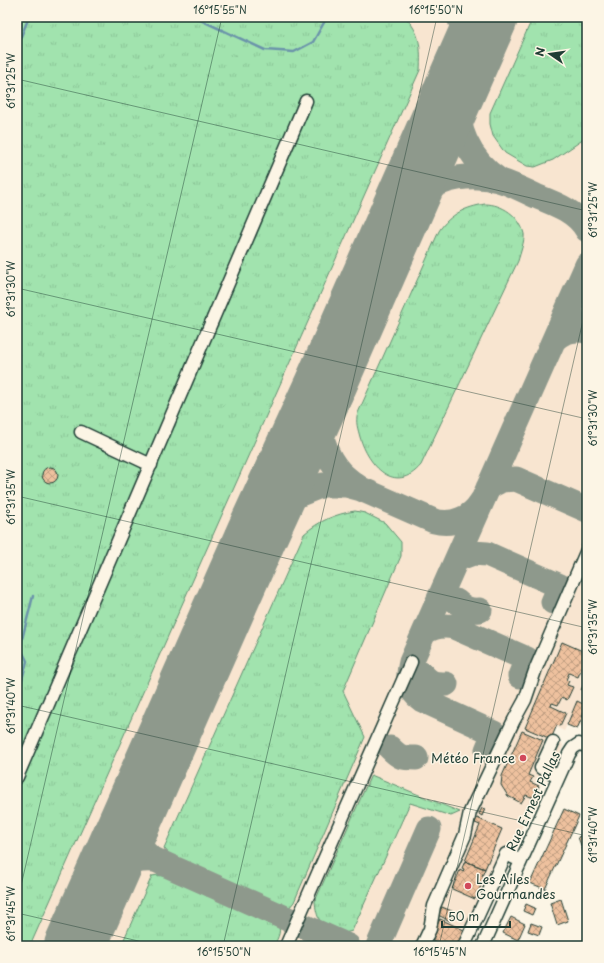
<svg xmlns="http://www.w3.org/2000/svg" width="604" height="963" font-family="'Playpen Sans',sans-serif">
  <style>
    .built { fill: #f8e5d0 }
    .grass { fill: url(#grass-tufts); stroke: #609071 }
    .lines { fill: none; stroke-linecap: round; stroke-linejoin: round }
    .stream { stroke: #6b93aa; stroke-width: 2.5 }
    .taxiway { stroke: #8e998c; stroke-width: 25 }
    .runway { stroke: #8e998c; stroke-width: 62 }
    .building { fill: url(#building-cross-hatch); stroke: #1f3d34 }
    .minor-casing { stroke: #1f3d34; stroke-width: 15 }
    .minor { stroke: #fcf5e5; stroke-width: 12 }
    .ticks { fill: none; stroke: #1f3d34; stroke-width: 1; stroke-opacity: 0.45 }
    .poi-dot { fill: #d1495b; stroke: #fcf5e5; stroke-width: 1.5 }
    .labels { text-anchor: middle; stroke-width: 3; stroke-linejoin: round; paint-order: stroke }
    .poi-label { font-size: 13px; fill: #1f3d34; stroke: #fcf5e5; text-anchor: end }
    .street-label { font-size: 13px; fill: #1f3d34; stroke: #fcf5e5 }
    .neatline { fill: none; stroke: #1f3d34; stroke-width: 1.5 }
    .ticks-label { font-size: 10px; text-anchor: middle; fill: #1f3d34 }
  </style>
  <defs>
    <pattern id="grass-tufts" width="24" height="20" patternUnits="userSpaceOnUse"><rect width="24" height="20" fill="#a1e3ae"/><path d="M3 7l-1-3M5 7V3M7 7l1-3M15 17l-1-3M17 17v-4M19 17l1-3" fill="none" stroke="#8ac496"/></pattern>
    <pattern id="building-cross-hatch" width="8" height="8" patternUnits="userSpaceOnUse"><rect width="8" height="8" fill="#eec19e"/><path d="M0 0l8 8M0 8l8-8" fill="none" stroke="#c09e82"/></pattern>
  </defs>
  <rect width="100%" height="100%" fill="#fcf5e5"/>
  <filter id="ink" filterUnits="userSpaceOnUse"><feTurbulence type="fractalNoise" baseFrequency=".025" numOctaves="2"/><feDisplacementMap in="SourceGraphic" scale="8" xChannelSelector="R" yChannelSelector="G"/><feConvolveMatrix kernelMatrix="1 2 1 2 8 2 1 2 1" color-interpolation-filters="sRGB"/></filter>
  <g filter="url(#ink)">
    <path class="built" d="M17 17H587V729L579 725 577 729 567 725 564 731 556 727 551 739 562 743 563 746 555 766 548 768 470 946H17Z"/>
    <path class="grass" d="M17 17H405C421 33 421 49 420 70L30 946H17Z
      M533 17H587V137L553 160 535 167 527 166 505 153 493 136 490 124V113Z
      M485 204C502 204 520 216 524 234 525 240 520 254 518 261L421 465C395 496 368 465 360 437 358 429 355 422 358 413L439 231C450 214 466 207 485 204Z
      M355 511 365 513 385 523 401 542V556L343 691 365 737 294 902 289 908H279L190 867 169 854 164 848 304 534C319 521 335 514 355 511Z
      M371 775 460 812 451 816 410 803 352 931C348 932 343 934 340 933 321 932 316 916 315 901Z
      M158 875 164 876 226 900 276 922C283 930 278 937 274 946H121L152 876Z"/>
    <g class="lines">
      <path class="stream" d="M194 17 265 50 294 52 313 42 326 19
        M17 46 29 17
        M17 698 27 661 20 647 33 596"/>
      <path class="taxiway" d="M459 17C466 35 468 52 463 72 462 78 459 83 459 89 453 126 469 160 499 180
        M400 214C407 207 414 199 422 193 444 177 472 173 498 180 512 184 525 191 538 197 556 204 577 212 587 230
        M554 340C563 331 573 328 586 331 574 324 570 315 571 301
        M324 388C323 394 321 401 320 407 317 429 325 457 341 473 347 479 354 484 361 489
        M488 488 494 484 502 480 516 479 587 510
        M257 534 271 515 290 499 298 495 323 485H346L361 489 434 521C453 526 471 518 481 502
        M457 559 473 553 487 554 560 586 553 602
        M456 601C464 608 469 611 480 610
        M425 632C434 626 444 625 454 627L527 659 520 676
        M422 674C431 684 434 684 446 684
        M390 748C400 758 402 758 416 758
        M487 750 494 733 422 700C407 689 407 679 411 662L587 265
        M140 801C133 823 132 843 151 858L348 946
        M104 883C117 865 133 858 155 860
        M378 946 429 829"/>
      <path class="runway" d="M75 946 257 534 324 388 487 17"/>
    </g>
    <path class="building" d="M42 475a8 8 0 1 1 16 0a8 8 0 1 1-16 0Z
      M562 642 587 653V656L578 677 569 673 566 680 569 681 567 685 573 687 567 700 562 697 558 705 552 703 551 706 566 713 560 726 557 725 551 739 525 728Z
      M587 677V693L581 690Z
      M577 701 587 706 577 729 567 725Z
      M522 731 543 740 528 775 533 777 530 782 539 786 534 798 526 795 521 803 508 796 501 785 502 776Z
      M482 808 485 809 482 816 479 814Z
      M564 809 579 816 545 889 530 883Z
      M477 818 502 829 485 869 465 861 480 825 475 823Z
      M587 834V862L578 837Z
      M465 861 485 869 482 876 485 877 475 899 452 889 460 870 463 872 464 869 462 868Z
      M561 899 568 921 557 925 550 903Z
      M526 904 535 908 532 915 523 911Z
      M442 907 454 912 450 921 438 915Z
      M511 917 525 924 518 940 503 933Z
      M440 919 464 930 457 946H443L430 940Z
      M531 923 542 927 539 935 528 931Z"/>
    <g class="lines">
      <g class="minor-casing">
        <path id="minor" d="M81 432 151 465
          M553 742 541 768 559 776
          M17 777 306 101
          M286 946 411 662
          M422 946 430 929 434 906 465 835 470 812 514 720 525 700 536 668 587 550
          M464 946 506 854 521 861
          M483 946 569 754 573 748 579 744 587 746"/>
      </g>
      <use href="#minor" class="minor"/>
    </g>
  </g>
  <path class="ticks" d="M17 79 587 211M17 288 587 419M17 496 587 628M17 705 587 836M17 903 222 17M17 913 160 946M223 946 437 17M439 946 587 303"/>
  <g class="poi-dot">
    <circle cx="523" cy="758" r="4"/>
    <circle cx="468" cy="886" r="4"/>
  </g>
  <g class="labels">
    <g class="poi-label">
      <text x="515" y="763">Météo France</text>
      <text x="476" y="884" text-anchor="start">Les Ailes<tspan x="476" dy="15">Gourmandes</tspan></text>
    </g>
    <g class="street-label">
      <text transform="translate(533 801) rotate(-65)" y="5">Rue Ernest Pallas</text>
    </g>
  </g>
  <rect width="604" height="963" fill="none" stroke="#fcf5e5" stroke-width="44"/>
  <g transform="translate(550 54) rotate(283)" stroke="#fcf5e5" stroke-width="3" paint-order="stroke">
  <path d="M0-3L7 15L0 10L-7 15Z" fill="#1f3d34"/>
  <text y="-6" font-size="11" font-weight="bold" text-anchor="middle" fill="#1f3d34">N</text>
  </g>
  <path d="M442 921v6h68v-6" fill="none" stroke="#1f3d34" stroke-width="2"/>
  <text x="448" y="921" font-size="12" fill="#1f3d34" stroke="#fcf5e5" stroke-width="3" paint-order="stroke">50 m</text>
  <rect x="22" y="22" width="560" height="919" class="neatline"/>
  <g class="ticks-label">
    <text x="220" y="14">16°15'55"N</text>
    <text x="436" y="14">16°15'50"N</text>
    <text transform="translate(11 81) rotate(-90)" y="4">61°31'25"W</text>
    <text transform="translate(593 210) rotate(-90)" y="4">61°31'25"W</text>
    <text transform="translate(11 289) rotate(-90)" y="4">61°31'30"W</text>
    <text transform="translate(593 418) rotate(-90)" y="4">61°31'30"W</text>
    <text transform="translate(11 497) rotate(-90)" y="4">61°31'35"W</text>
    <text transform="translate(593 627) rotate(-90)" y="4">61°31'35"W</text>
    <text transform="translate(11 706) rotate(-90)" y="4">61°31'40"W</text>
    <text transform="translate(593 835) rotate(-90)" y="4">61°31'40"W</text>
    <text transform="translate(11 914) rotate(-90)" y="4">61°31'45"W</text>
    <text x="224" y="956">16°15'50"N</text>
    <text x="440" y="956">16°15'45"N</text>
  </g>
</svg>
